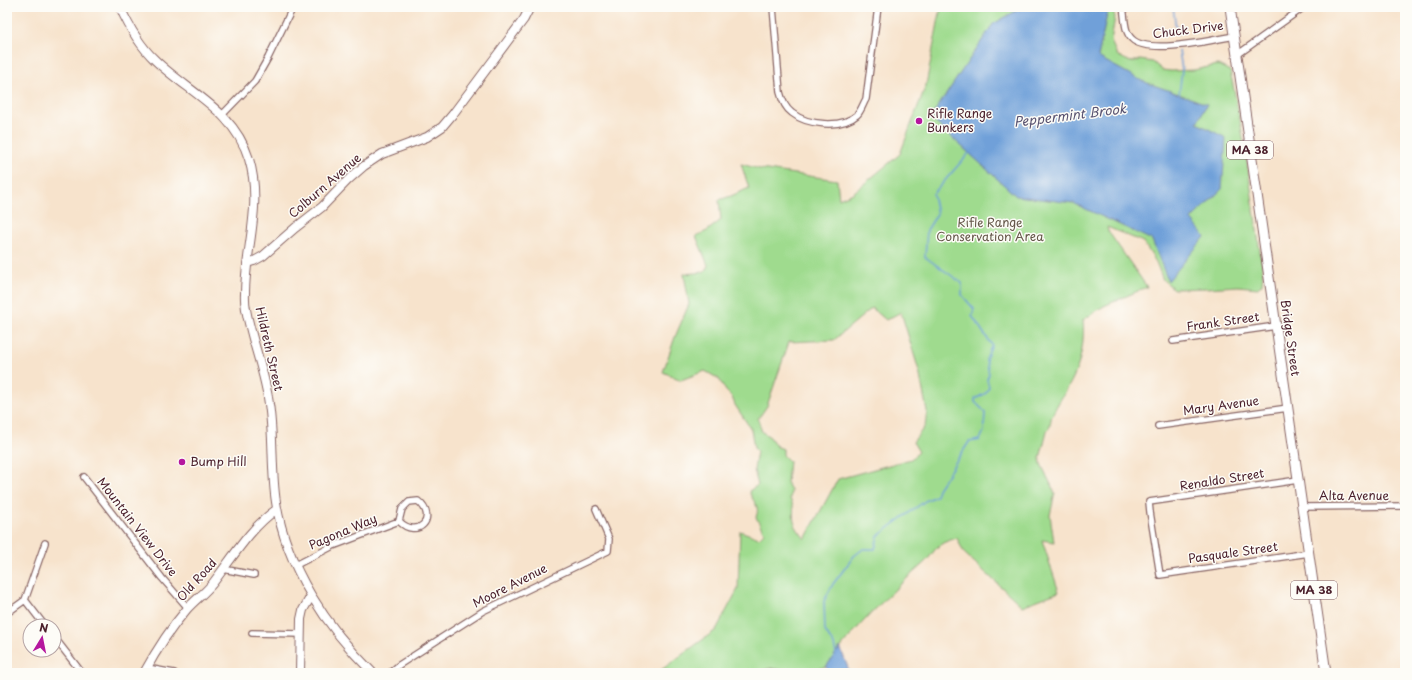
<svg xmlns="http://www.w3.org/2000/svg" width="1412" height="680" font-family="'Playpen Sans',sans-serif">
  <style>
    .green { fill: #9fdb8e; stroke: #747d5c; fill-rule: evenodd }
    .water { fill: #70a0d9; stroke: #5d6082 }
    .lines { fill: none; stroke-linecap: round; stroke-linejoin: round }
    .stream { stroke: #70a0d9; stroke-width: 1.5 }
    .street-casing { stroke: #876463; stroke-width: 8 }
    .secondary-casing { stroke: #876463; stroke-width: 10 }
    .primary-casing { stroke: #876463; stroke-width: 11 }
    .street { stroke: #fff; stroke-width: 5.5 }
    .secondary { stroke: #fff; stroke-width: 8 }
    .primary { stroke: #fff; stroke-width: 9 }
    .poi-dot { fill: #b5179e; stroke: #fdfcf7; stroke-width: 1.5 }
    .labels { text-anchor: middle; stroke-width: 3; stroke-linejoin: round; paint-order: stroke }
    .shield { fill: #fdfcf7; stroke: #806168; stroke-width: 1 }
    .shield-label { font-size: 11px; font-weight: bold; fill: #4a1f2b }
    .street-label { font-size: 12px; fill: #4a1f2b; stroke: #fdfcf7 }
    .poi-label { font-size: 12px; fill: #4a1f2b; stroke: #fdfcf7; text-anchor: start }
    .park-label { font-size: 12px; fill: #645749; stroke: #fdfcf7 }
    .water-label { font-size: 13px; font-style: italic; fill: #595371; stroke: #fdfcf7 }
  </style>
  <rect width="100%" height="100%" fill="#fdfcf7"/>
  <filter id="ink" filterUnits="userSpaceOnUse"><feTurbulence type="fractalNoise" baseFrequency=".025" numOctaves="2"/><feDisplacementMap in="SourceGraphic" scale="8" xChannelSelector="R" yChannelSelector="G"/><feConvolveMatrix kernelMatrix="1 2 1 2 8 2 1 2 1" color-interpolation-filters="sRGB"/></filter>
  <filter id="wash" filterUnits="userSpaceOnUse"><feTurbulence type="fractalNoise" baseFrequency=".012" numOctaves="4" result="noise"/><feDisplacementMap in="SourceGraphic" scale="16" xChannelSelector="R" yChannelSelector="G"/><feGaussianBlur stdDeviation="0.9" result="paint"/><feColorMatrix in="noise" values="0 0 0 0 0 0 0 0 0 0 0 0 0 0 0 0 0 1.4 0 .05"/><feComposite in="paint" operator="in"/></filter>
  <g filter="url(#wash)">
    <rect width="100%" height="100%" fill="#f7e3cc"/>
    <path class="green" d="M941 7H1112L1115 17 1111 41 1117 55 1130 62 1140 60 1153 62 1162 70 1171 71 1194 70 1218 65 1230 71C1245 137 1253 205 1263 272L1262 284 1258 288 1238 286 1206 288 1174 289 1163 280 1156 262 1143 242 1107 227 1108 231 1147 287 1104 306 1083 320C1085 337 1081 363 1073 378 1067 391 1057 403 1052 416 1050 421 1051 426 1047 431L1040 458 1041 464 1055 493 1050 515 1054 542 1042 540 1059 592 1022 606 964 553 957 538C951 540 945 541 940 545 934 549 930 558 924 563 888 595 854 628 826 667L796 673 771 668 754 673H657L716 630 738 589 740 531 759 538 764 533 756 517C761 506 752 501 749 491L758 485 754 470 757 451 754 448 751 429 735 405 732 397 726 391 719 379 705 371 681 380 663 372 675 337 689 304 684 274 705 272 708 265 696 236 707 231 721 220 719 200 731 196 749 188 741 164 760 169 837 180 839 199 853 193 900 154 926 85ZM872 308 886 320 901 312 919 371 927 411 925 426 913 442 919 452 911 459 838 479 805 539C801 534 796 528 794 522 792 512 796 510 790 499L791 491 787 482 789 461 783 455V449L776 446 770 437 762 432 758 419 767 406 789 342 834 340Z"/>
    <path class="water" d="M1023 7H1106L1108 10 1098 57 1142 81 1207 104 1197 123 1226 138 1222 189 1191 219 1205 237 1168 281 1152 240 1073 203 1016 196 935 122 933 114 993 24Z
      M840 647 850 673H829L826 667Z"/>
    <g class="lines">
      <path class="stream" d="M1173 7 1177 35
        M1179 95 1182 70 1179 50
        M836 654 834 645 825 631 824 601 833 584 854 556 863 549H875L878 536 925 501 936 496 938 489 969 442 980 440 984 431 985 412 975 402V399L986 393 989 387 987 379 989 374 986 359 992 345C985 336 979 325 972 316L974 309 962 295V283L925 257 927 230 937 214 933 194 969 153"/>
    </g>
  </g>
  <g filter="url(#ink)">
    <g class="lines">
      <g class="street-casing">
        <path id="street" d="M773 7 780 92C782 100 785 108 792 113 807 125 841 129 857 115 861 111 863 104 866 99L878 7
          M1123 7C1125 17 1124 32 1132 39 1148 55 1212 40 1234 36
          M1237 55 1304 7
          M222 115 255 81 268 58 293 7
          M1173 341 1276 326
          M1158 426 1288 408
          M84 477 162 578 188 608
          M1298 480 1149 502 1150 512 1160 575 1309 553
          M1302 507 1405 506
          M296 565 333 546 399 521 402 509 409 502 418 501C439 518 417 540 399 521
          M223 569 254 575
          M25 600 45 543
          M7 613 25 600 45 626
          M252 633 301 634
          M54 637 82 673
          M147 668 174 673
          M390 673 399 665 483 611 608 551 609 539 596 509"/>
      </g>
      <g class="secondary-casing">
        <path id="secondary" d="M120 7C129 27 139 45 155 60 189 93 234 110 249 159 263 205 245 248 245 294 244 307 248 319 251 331 257 355 266 379 269 404 274 437 271 470 276 502 286 567 327 628 373 673
          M247 263 254 261 263 256 295 228 322 207 348 180 364 166 382 154 427 137 442 127 453 114 524 19 530 7
          M144 673C157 649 169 630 187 609 195 600 205 593 213 583 233 557 250 528 277 509
          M300 673 301 619 303 610 311 596"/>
      </g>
      <g class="primary-casing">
        <path id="primary" d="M1230 7 1326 673"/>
      </g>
      <use href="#street" class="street"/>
      <use href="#secondary" class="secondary"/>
      <use href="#primary" class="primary"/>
    </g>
  </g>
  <g class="poi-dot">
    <circle cx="919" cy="121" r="4"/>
    <circle cx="182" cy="462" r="4"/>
  </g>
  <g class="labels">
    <g class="shield">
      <rect x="1227" y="141" width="46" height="18" rx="3"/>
      <rect x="1291" y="581" width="46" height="18" rx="3"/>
    </g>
    <g class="shield-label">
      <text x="1250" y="154">MA 38</text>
      <text x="1314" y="594">MA 38</text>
    </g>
    <g class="street-label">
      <text transform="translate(1188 30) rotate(-7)" y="4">Chuck Drive</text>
      <text transform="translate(325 186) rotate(-41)" y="4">Colburn Avenue</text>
      <text transform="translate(1223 322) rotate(-8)" y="4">Frank Street</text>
      <text transform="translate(1290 338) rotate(82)" y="4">Bridge Street</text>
      <text transform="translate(269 349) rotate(77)" y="4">Hildreth Street</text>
      <text transform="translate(1221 406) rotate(-8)" y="4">Mary Avenue</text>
      <text transform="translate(1222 480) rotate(-9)" y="4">Renaldo Street</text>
      <text x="1354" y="500">Alta Avenue</text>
      <text transform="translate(137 527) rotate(52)" y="4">Mountain View Drive</text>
      <text transform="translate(343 532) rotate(-23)" y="4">Pagona Way</text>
      <text transform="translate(1233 553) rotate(-8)" y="4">Pasquale Street</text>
      <text transform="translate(197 580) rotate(-48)" y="4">Old Road</text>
      <text transform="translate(510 586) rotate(-27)" y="4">Moore Avenue</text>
    </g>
    <g class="poi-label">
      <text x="927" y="118">Rifle Range<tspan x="927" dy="14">Bunkers</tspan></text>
      <text x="190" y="466">Bump Hill</text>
    </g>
    <g class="park-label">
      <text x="990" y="227">Rifle Range<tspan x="990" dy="14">Conservation Area</tspan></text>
    </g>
    <g class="water-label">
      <text transform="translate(1070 115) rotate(-7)" y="5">Peppermint Brook</text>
    </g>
  </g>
  <rect width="1412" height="680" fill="none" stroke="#fdfcf7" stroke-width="24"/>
  <g transform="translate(42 638) rotate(10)"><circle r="19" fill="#fdfcf7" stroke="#b5a4a5"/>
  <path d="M0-3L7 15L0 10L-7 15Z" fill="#b5179e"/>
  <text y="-6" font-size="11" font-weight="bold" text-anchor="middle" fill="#4a1f2b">N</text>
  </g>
</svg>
